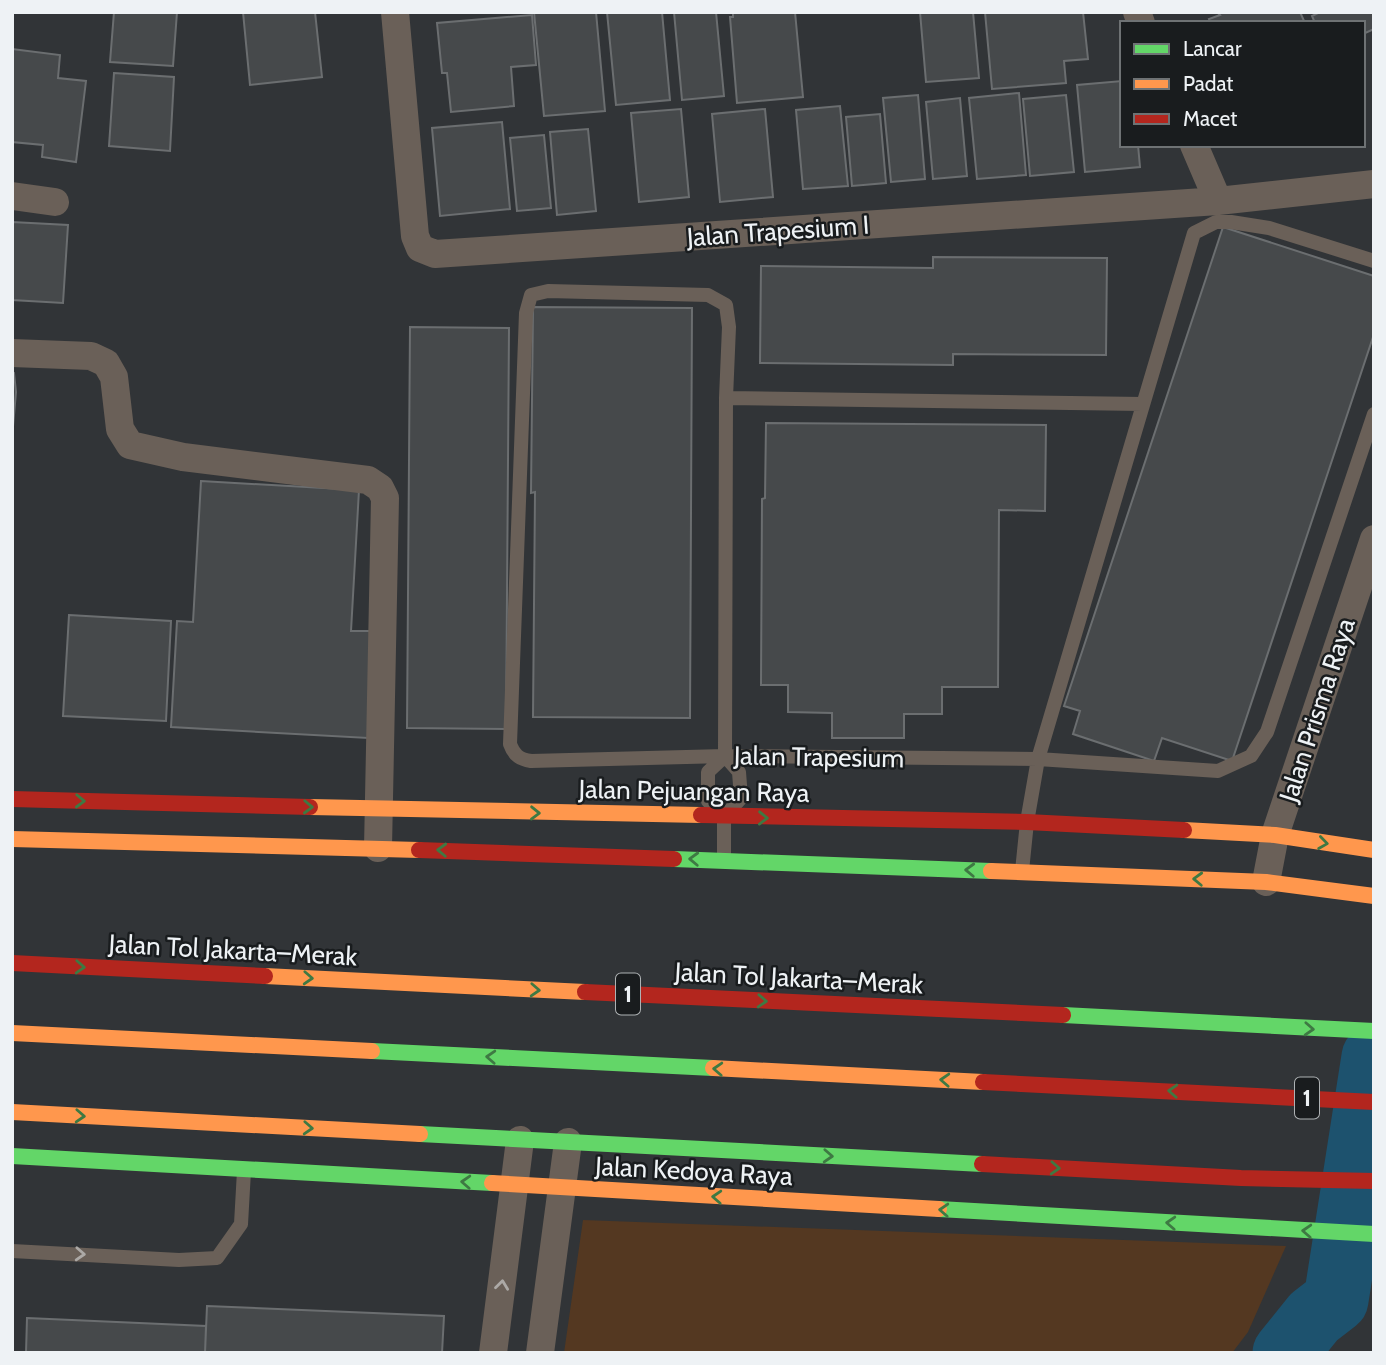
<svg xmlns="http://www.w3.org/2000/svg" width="1386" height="1365" font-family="Cabin,sans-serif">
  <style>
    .green { fill: #543821 }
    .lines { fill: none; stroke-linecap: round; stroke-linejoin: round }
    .river { stroke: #1d526e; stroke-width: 65 }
    .building { fill: #46494b; stroke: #6b6e70; stroke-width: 2 }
    .lane { stroke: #6a6058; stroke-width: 14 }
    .street { stroke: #6a6058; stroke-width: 28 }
    .fast { stroke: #63d668; stroke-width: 16 }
    .slow { stroke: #ff974d; stroke-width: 16 }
    .jam { stroke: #b3261e; stroke-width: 16 }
    .oneway { stroke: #3e7943 }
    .oneway2 { stroke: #aca9a6 }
    .labels { text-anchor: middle; stroke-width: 5; stroke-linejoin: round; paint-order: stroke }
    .shield { fill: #191c1e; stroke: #aeb2b4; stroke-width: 2 }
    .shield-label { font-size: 24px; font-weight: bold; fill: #eef2f5 }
    .street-label { font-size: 26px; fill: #eef2f5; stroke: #191c1e }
  </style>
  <rect width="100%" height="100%" fill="#313437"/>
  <path class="green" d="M583 1220 1286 1246 1248 1332 1232 1353H564Z"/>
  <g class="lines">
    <path class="river" d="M1285 1353 1314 1317 1336 1300 1374 1057"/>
  </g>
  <path class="building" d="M114 12H177L173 66 110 62Z
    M243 12H315L322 77 250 85Z
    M534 12H596L605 111 544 116Z
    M607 12H662L670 100 616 105Z
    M674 12H716L724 96 682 100Z
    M733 12H795L803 97 737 103 730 17H733Z
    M920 12H973L979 78 926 82Z
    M985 12H1083L1088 59 1064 61 1066 83 992 89Z
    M1222 12H1300L1305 23H1211L1209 19 1220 15 1219 14Z
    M1320 12H1374V29L1363 34V23H1315L1312 16Z
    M532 15 536 65 511 67 514 106 451 112 447 73H442L437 23Z
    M12 49 60 55 58 78 86 81 76 162 42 157 43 145 12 142Z
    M114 73 174 77 170 151 109 146Z
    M1122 81V145H1138L1140 167 1085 172 1077 85Z
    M1019 93 1026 175 977 179 969 98Z
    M918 95 925 179 891 182 883 98Z
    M1066 95 1074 172 1030 176 1023 99Z
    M960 98 967 176 933 179 926 102Z
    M840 106 848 186 803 189 796 110Z
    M681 109 689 197 639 202 631 113Z
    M765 109 773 197 720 202 712 114Z
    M880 114 886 183 852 186 846 117Z
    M502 122 510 209 440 216 432 128Z
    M588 129 596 211 557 215 550 132Z
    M544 135 551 208 517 211 510 138Z
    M12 222 68 225 63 303 12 300Z
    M1223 227 1374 276V334L1232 761 1162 738 1154 761 1073 734 1080 711 1064 706Z
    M933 257 1107 258 1106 355 953 354V365L760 363 761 266 933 268Z
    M533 307 692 308 690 718 533 717 535 492 531 493Z
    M410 327 509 328 506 729 407 728Z
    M12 372 14 373 16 392 12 438Z
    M766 423 1046 425 1045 511 999 510 998 687H942V714H904V738H832V713L788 712V685H761L762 499 765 498Z
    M201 481 359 490 351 631H374L368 738 171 727 177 621 193 622Z
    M69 615 171 621 166 721 63 716Z
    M207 1306 444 1316 442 1353H205Z
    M27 1318 206 1326 205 1353H26Z"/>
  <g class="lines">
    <path class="lane" d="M726 398 1143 404
      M717 810 708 801V772L725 756
      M724 860V817L741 798 739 772 725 756 726 398 729 327 726 305 708 295 548 291 531 295 526 313 510 744C514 755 519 759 531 761L725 756 1038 759 1218 771 1251 756 1267 732 1374 414
      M1022 871 1027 822 1038 759 1194 233 1216 222H1231L1269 228 1374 261
      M12 1251 179 1260 217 1258 241 1224 244 1171"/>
    <path class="street" d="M395 12 415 236 420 248 435 254 1218 201 1374 184
      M1137 12 1141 23
      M1194 145 1218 201
      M12 196 55 202
      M12 353 91 356 106 363 114 377 120 429 130 445 183 457 368 480 380 488 385 498 378 848
      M1266 882 1275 835 1374 539
      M493 1353 520 1140
      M540 1353 568 1142"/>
    <path class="fast" d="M674 859 991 871
      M1063 1015 1374 1031
      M372 1051 713 1068
      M420 1134 982 1164
      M12 1156 492 1183
      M939 1209 1374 1234"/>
    <path class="slow" d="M310 807 701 815
      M1184 830 1275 835 1374 850
      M12 839 419 850
      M991 871 1266 882 1374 896
      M265 976 585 992
      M12 1033 372 1051
      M713 1068 983 1082
      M12 1112 420 1134
      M492 1183 939 1209"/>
    <path class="jam" d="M12 799 310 807
      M701 815 1027 822 1184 830
      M419 850 674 859
      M12 963 265 976
      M585 992 1063 1015
      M983 1082 1374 1102
      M982 1164 1241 1178 1374 1181"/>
  </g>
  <defs><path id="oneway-chevron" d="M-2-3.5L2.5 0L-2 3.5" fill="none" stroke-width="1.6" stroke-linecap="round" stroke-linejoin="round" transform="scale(1.75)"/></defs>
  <g class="oneway">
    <use href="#oneway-chevron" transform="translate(80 801) rotate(2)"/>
    <use href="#oneway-chevron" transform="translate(308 807) rotate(2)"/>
    <use href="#oneway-chevron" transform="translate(535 813) rotate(1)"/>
    <use href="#oneway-chevron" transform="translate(763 818) rotate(1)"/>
    <use href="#oneway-chevron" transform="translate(1323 843) rotate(8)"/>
    <use href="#oneway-chevron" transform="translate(442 850) rotate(-178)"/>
    <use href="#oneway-chevron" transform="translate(694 859) rotate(-178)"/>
    <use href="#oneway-chevron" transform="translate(970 870) rotate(-178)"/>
    <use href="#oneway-chevron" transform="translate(1198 879) rotate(-178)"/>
    <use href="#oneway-chevron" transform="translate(80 967) rotate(3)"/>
    <use href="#oneway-chevron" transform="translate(308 978) rotate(3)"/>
    <use href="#oneway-chevron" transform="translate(535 990) rotate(3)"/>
    <use href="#oneway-chevron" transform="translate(762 1001) rotate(3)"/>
    <use href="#oneway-chevron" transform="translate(1309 1029) rotate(3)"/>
    <use href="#oneway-chevron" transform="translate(491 1057) rotate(-177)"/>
    <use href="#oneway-chevron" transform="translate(718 1069) rotate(-177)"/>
    <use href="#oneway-chevron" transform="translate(945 1080) rotate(-177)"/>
    <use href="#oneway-chevron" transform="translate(1173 1091) rotate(-177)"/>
    <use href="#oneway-chevron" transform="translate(80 1116) rotate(3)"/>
    <use href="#oneway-chevron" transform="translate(308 1128) rotate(3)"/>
    <use href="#oneway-chevron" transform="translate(828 1156) rotate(3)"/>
    <use href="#oneway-chevron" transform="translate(1055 1168) rotate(3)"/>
    <use href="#oneway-chevron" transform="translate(466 1182) rotate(-177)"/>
    <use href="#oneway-chevron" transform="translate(717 1197) rotate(-177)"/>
    <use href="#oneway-chevron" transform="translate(944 1210) rotate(-177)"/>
    <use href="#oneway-chevron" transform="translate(1171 1223) rotate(-177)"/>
    <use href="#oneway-chevron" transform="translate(1307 1231) rotate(-177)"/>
  </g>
  <g class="oneway2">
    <use href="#oneway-chevron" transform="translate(80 1254) rotate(3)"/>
    <use href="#oneway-chevron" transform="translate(502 1285) rotate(-83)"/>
  </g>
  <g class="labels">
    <g class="shield">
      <rect x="616" y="973.5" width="24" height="41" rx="5"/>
      <rect x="1295" y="1077.5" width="24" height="41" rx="5"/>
    </g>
    <g class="shield-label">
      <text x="628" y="1002">1</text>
      <text x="1307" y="1106">1</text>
    </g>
    <g class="street-label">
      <text transform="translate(778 231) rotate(-4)" y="9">Jalan Trapesium I</text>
      <text transform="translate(1317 710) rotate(-72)" y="9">Jalan Prisma Raya</text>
      <text transform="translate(819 757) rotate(1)" y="9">Jalan Trapesium</text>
      <text transform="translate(694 791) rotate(1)" y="9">Jalan Pejuangan Raya</text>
      <text transform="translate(233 950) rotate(3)" y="9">Jalan Tol Jakarta–Merak</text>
      <text transform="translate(799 978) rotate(3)" y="9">Jalan Tol Jakarta–Merak</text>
      <text transform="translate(694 1171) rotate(3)" y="9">Jalan Kedoya Raya</text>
    </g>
  </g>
  <rect width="1386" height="1365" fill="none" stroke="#eef2f5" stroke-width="28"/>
  <rect x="1120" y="21" width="245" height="126" fill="#191c1e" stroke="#6e7274" stroke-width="2"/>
  <rect x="1134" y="44" width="35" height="10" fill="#63d668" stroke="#6e7274" stroke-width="2"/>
  <text x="1183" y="56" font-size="21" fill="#eef2f5">Lancar</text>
  <rect x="1134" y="79" width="35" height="10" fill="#ff974d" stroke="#6e7274" stroke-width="2"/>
  <text x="1183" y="91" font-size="21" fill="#eef2f5">Padat</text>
  <rect x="1134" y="114" width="35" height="10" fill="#b3261e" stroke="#6e7274" stroke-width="2"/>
  <text x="1183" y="126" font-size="21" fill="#eef2f5">Macet</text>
</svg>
